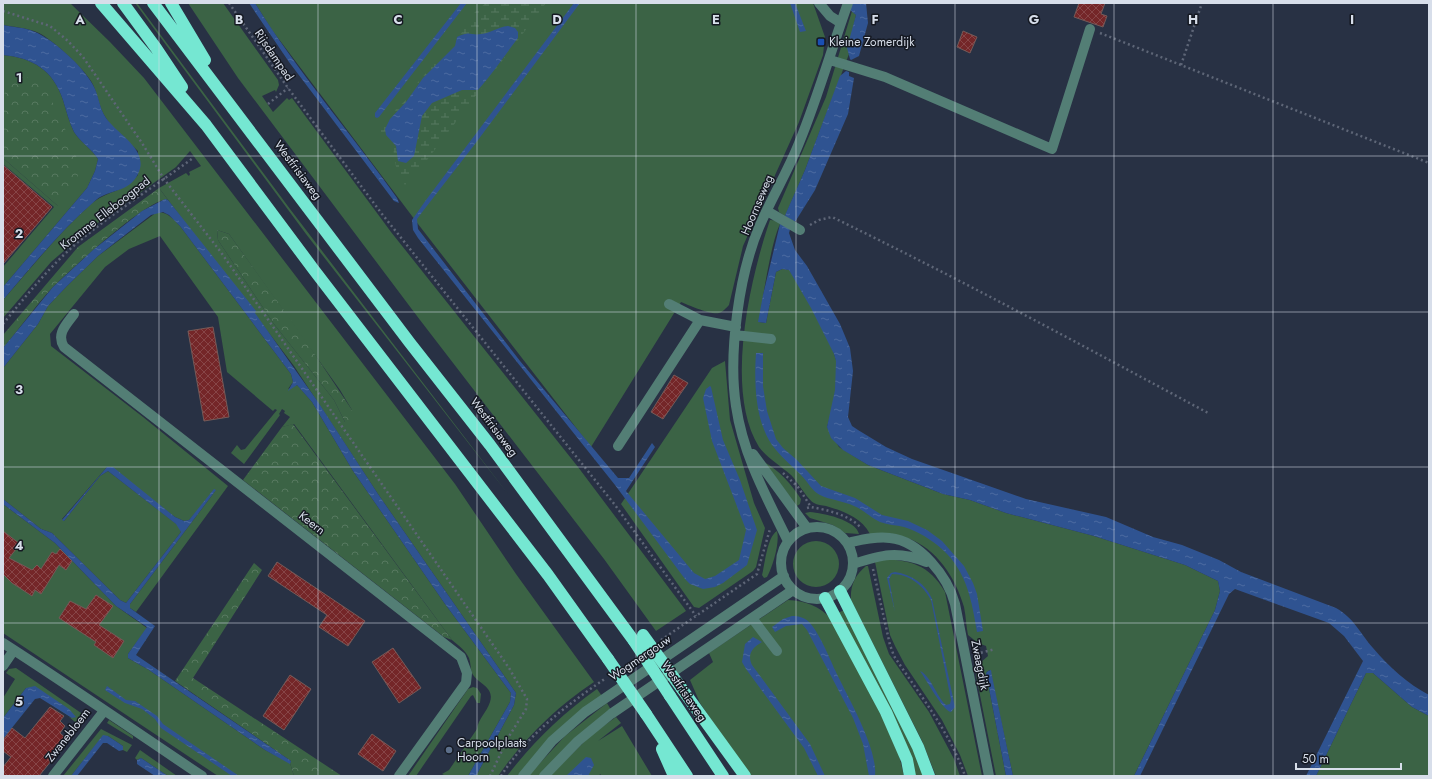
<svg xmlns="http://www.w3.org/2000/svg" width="1432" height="779" font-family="Jost,sans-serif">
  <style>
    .green { fill: #3b6345; fill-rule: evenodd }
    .forest { fill: url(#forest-crowns) }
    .wetland { fill: url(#wetland-marsh) }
    .water { fill: url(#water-ripples) }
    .building { fill: url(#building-cross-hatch); stroke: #755a58 }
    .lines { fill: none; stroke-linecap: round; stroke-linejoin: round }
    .path { stroke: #5e6677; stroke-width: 2.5; stroke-dasharray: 2 3; stroke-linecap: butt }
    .minor { stroke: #537e75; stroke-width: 10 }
    .highway { stroke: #75e7d2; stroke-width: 12 }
    .highway-bridge { stroke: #75e7d2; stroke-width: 12 }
    .grid { fill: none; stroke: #d7deea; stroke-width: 1; stroke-opacity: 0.55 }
    .transit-dot { fill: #1a4fb4; stroke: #151922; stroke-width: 1.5 }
    .service-dot { fill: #5c6f8a; stroke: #151922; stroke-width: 1.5 }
    .labels { text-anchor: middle; stroke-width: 3; stroke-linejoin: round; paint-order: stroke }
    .poi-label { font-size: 12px; fill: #d7deea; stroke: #151922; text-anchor: start }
    .street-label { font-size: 12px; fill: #d7deea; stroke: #151922 }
    .grid-label { font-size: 13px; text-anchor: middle; font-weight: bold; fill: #d7deea; stroke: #151922; stroke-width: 3; stroke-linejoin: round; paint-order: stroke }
  </style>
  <defs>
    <pattern id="forest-crowns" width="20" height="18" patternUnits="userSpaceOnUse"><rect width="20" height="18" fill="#3b6345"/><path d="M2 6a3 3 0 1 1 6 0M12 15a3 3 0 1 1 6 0" fill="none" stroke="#577960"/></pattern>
    <pattern id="wetland-marsh" width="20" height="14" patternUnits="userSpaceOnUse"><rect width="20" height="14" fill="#3b6345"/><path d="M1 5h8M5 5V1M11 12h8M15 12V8" fill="none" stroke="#577960"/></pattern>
    <pattern id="water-ripples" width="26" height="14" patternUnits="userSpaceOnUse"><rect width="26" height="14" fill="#2f5391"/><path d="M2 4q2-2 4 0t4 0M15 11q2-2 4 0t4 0" fill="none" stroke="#4c6ba1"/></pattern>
    <pattern id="building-cross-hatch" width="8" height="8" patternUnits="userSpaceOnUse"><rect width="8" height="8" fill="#742628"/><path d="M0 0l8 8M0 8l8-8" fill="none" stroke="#874547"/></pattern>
  </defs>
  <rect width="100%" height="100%" fill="#283144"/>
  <path class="green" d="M3 3H70L110 42 144 78 455 484 516 574 594 682C556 707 524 739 498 776H476L514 705 516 693 378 494 294 366 159 188 186 173 189 176 190 174 189 172 201 166 190 151 176 167 88 230 51 262 3 318V300C31 268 58 234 90 205 108 189 121 195 138 175V151C127 140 114 131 106 118 98 106 98 92 91 81 83 68 53 40 39 33 28 28 15 27 3 25ZM217 230 229 234 340 390 352 410 345 422 334 400 274 324 218 240Z
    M135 3H137L290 209 508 494 306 234Z
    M188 3H223L278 80 279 85 276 92 275 90 262 96 273 112 287 98 289 100 292 98 391 232 578 467 684 608 686 611 656 631 604 559 420 320 238 78Z
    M255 3H813L825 37 823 55 799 122 743 246 729 305C726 308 723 312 719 313 711 315 688 305 681 302L591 447 418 224 272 30Z
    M852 11 856 15 848 51 849 54 805 170 785 216 779 212 778 208 826 97Z
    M3 55C33 58 53 70 63 100 66 110 69 122 74 132 80 142 92 149 98 159L95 171 87 188 3 287V267L54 207 3 164V158L58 206 3 97Z
    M157 212C168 212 173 219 180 226L291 374 293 382 288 389 297 385 299 387 312 402 353 471 445 604 511 693 510 702 468 776 444 775 442 774 449 770 477 729C478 719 487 712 490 702 495 686 477 684 472 673 470 668 471 663 469 658 466 651 458 645 452 640L294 424 282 427 290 417 284 413 285 411 282 409 279 414 280 415 244 464 231 453 237 445 241 450 245 449 277 410 275 409 273 411 227 372 218 317 160 236 129 249 105 267 50 334 51 346 143 417 228 486 136 612 130 608V604L216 490 189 520 184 521 175 517 107 467 62 519 64 521 100 476 108 471 179 526 181 532 126 603 120 600 52 533 41 529 3 499V368L38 324 48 306 67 286 98 256Z
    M770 220 782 221C772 233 762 304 759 322L766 323 776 272 782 269 789 270C800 283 833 344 836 360 839 382 833 407 827 427L839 447 868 465 943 494 970 500 1006 513 1094 536 1185 565 1218 581 1220 591 1215 610 1134 776H1013L990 670 988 671 986 673 1006 776H996L976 675 980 663 988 656 986 646 978 643 968 635C966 626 966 616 964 607 956 579 937 548 907 538 896 534 882 535 870 534 861 517 843 511 826 506 822 505 817 505 814 503 808 500 797 481 791 475 781 466 767 458 759 447 724 391 750 279 770 220Z
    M725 361 730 420 754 503 765 528 756 567 753 571 699 608 694 607 621 504 712 368Z
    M764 462C779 470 792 485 801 499L800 504 797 506Z
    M3 504 55 543 116 606 147 628 128 654V658L149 670 265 750 290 763 294 776H218L3 633Z
    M810 512C823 513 856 520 859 534L845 533 833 525 810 518 805 513Z
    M777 531C780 542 773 566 767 577L764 578 762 575C765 564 767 537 777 531Z
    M793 564a23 23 0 1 1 46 0a23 23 0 1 1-46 0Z
    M880 559C910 560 929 564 945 592L982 776H968L960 755 942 720 905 665 895 646 890 635 875 562Z
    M866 566H868L883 637 889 654 929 712 954 759 960 776H936L922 741 851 600C850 586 855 575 866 566Z
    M788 600C805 601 820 606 831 619L887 725 899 755 904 776H750L700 703 690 680 713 662 709 653Z
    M844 610 926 776H915L838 613Z
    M16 668 84 715 83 722 80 726 69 717 72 718 26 688 3 718V698L15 679 6 673 9 669Z
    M1366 673H1373L1412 707 1429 716V776H1316Z
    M473 687 477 688 481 694 480 703H477L473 695 471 696 416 776H408L468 689Z
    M597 689 602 696 517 776H507C533 742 562 714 597 689Z
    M607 703 611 710 565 748 539 776H528L565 736Z
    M616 717 621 723 598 741 622 726 652 776H602L600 774 599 776H550L591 735Z
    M109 720 133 736V739L107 723Z
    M101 729 132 745 127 752 123 750V746L108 736 102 737 71 776H63Z
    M140 750 177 776H168L141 758 137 760 135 758Z"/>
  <path class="forest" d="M19 77C26 77 33 78 39 83 55 98 71 144 80 166 78 182 69 193 58 206L3 158V97L7 88Z
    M159 188 168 200C151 195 68 272 53 287 35 306 20 328 3 348V335L78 247Z
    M217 230 229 234 306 341 352 410 353 418 349 422H345L334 400 274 324 218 240Z
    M293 424 452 640 444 637 243 480 282 427Z
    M254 563 262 570 193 678 342 776H294L290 763 291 761 175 681Z"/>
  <path class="wetland" d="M486 3H546L424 164 405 185 397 173 393 148 381 133V129L397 108 407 99 411 90 442 55 452 48 474 13Z"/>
  <path class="water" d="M249 3H255C297 71 351 133 397 198L399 203 394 201 289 62Z
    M461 3H467L379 117 377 118 375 117V113Z
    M574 3H580L475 144 423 211 417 219 418 229 520 361 618 478H629L652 443 655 447 626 491 694 573 705 579 715 576 739 560 746 530 712 441 703 398 706 389 710 386 711 387 723 440 740 480 757 530 747 565 723 583 715 587 703 589 690 584 685 579 615 485 418 238 413 230 412 220 426 200Z
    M790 3H795L806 31 800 32Z
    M842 3H866L868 23 859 56 851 60 850 59 847 48 856 15Z
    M3 25C12 27 21 27 30 30 50 36 83 66 93 85 99 95 99 108 106 118 118 135 150 150 138 174 129 193 109 189 96 200 61 230 32 266 3 300V287L87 188 95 171 98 159C92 149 80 142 74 132 69 122 66 110 63 100 53 70 33 58 3 55Z
    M508 26 515 28 518 32V38C505 55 492 74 478 90H462L432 103 422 116 414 156 406 163 398 161 396 146 386 135 385 129 390 119 406 102 423 78 455 46 457 37C471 30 470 36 481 34 491 33 498 27 508 26Z
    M846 71 849 72V76L854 78 848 114 815 190 795 222 785 216 786 213 805 170 840 76Z
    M165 199 168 200 256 311 255 313 318 402 378 494 516 693 514 705 476 776H468L510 702 511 693 445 604 353 471 312 402 297 385 288 391 293 382 291 374 180 226 169 215 163 212 151 215 121 238 98 256 67 286 48 306 38 324 3 368V348L53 287 93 250 142 211Z
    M780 224 791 226 789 233 795 250 807 266 840 324 850 348 853 371 848 417 852 426 858 430 886 447 912 459 1026 499 1106 517 1153 537 1182 545 1219 560 1241 572 1336 608C1355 619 1359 632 1373 648 1389 667 1408 684 1429 695V716L1412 707 1373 673H1366L1316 776H1306L1363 661 1344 636 1329 623 1235 589 1229 594 1140 776H1134L1215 610 1220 591 1218 581 1185 565 1094 536 1006 513 970 500 943 494 868 465 843 450 831 438 827 427 835 390 836 361 834 354 811 308 789 270 782 269 776 272 766 323 758 322 763 295Z
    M756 353H763V386L767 411 776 439 783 448 797 460 821 486 855 498 882 515 908 521 927 530 942 541 964 566 973 583 977 594 983 631 977 632C972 602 967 572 943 550 932 540 918 531 904 527 896 525 888 525 880 522 871 518 864 510 854 506 844 501 830 500 820 495 812 491 808 482 801 475 792 466 780 456 772 445 755 420 754 382 756 353Z
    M107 467H113L175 517 184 521 189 520 214 489 216 490 130 604V608L155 626 136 655 291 761 290 764 265 750 149 670 128 658V654L147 627 116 606 55 543 3 504V499L41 529 52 533 120 600 126 603 181 532 176 524 108 471 100 476 64 521 62 520Z
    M895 572C912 575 925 583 932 599L955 707 951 712C943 711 926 679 920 671 931 676 936 696 946 705L950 704 951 700 931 600C923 585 909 574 892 574L889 579 895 612 887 578 891 573Z
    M792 616C798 616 804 617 809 622 819 632 829 657 835 670 847 696 878 748 875 776H869L863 744 853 718 807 630 802 624 786 626 775 632 772 627 783 619Z
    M753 637 762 642C752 648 747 654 752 665L810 744 825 776H818L804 748 746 669 742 662 745 644Z
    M991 670 992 676 1013 776H1006L986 673 988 671Z
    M35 686 69 709 76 717 72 718 40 698 35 699 3 739V718L26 688Z
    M107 686 126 700 135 701 157 716 163 724 239 776H232L161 728 155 719 142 709 125 703 105 690Z
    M103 735 108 736 123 746V750L119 751 107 743H103L77 776H71Z
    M586 757 591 758 594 765 588 776H566Z
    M141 758 168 776H155L137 764V760Z"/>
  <path class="building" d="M1079 3H1105L1101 14 1107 16 1103 27 1074 17Z
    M963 31 977 37 970 53 957 47Z
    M3 165 52 207 3 264Z
    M213 327 229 417 204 421 188 331Z
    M674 375 688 383 663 419 651 412Z
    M3 531 20 544 9 558 32 570 37 565 41 569 52 552 56 554 60 549 72 561 66 570 59 565 41 594 35 590 32 596 12 583 3 574Z
    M277 562 365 621 348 646 319 627 327 615 268 576Z
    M96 595 113 606 99 625 124 641 113 658 94 645 96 642 59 618 70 601 86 609Z
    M393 648 421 688 399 703 372 662Z
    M290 675 311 689 284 730 263 716Z
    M50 707 64 716 60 721 65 726 60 733 68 740 39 776H3V767L11 757 3 751V740L12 728 25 738Z
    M372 734 396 751 383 771 358 754Z"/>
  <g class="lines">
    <path class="path" d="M229 3 288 88 382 214 615 505 696 616
      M3 11 50 26 68 41 83 57 142 143 164 179 220 251 267 318 509 668 527 699 526 709 508 738 490 776
      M1100 33 1429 163
      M1181 65 1202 3
      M268 104 288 88
      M810 225 819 220 832 217C960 279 1085 347 1210 414
      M3 324C26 296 49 267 77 243 114 212 154 187 193 158
      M783 473 798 487 811 507
      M807 508 811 507C827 510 850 515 861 528
      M873 569 890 645 894 656C919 694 950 732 965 776
      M661 640 757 574 770 529
      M976 654 995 649
      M501 776C527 735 567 705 606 678"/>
    <path class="minor" d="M819 3 830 16 841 23
      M830 60 885 77 1052 149 1090 29
      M767 211 800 230
      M669 304 700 320
      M74 314C66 325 56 334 64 347L461 657 467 673 466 683 399 776
      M735 335 771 339
      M618 446 700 320 736 327
      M753 454 807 528
      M781 563a36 36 0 1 1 72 0a36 36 0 1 1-72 0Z
      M788 541C767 498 743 455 736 406 728 354 739 273 760 225 772 197 788 171 799 143 818 97 831 50 848 3
      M847 543C861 540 876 536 890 538 920 541 948 577 955 604L989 776
      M853 564C881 555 898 550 926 562
      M752 618 777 651
      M3 643C70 686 136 732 202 776
      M3 666 14 650
      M53 776 104 711
      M523 776 552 741 585 712 784 576
      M544 776 578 741 611 714 793 590"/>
    <path class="highway" d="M101 3 206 125 314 270 548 575 608 659
      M123 3 156 48 182 87
      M153 3 410 343 490 445 634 641
      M171 3 205 60
      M840 591 918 747 929 776
      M825 598 886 712 907 760 910 776
      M682 689 745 776
      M670 696 723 776
      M646 714 687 776
      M662 749 674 776"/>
    <path class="highway-bridge" d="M643 635 682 689
      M634 641 670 696
      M608 659 646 714"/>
  </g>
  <path class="grid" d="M159 3V776M318 3V776M477 3V776M636 3V776M796 3V776M955 3V776M1114 3V776M1273 3V776M3 156H1429M3 312H1429M3 467H1429M3 623H1429"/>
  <rect class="transit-dot" x="817" y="38" width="8" height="8" rx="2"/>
  <circle class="service-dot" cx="449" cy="750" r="4"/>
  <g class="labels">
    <g class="poi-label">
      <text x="829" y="46">Kleine Zomerdijk</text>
      <text x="457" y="747">Carpoolplaats<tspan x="457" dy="14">Hoorn</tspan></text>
    </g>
    <g class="street-label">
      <text transform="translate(274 55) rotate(56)" y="4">Rijsdampad</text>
      <text transform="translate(298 170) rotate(53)" y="4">Westfrisiaweg</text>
      <text transform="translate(757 205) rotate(-67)" y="4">Hoornseweg</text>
      <text transform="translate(105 213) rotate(-38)" y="4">Kromme Elleboogpad</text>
      <text transform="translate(494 427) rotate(53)" y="4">Westfrisiaweg</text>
      <text transform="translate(312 523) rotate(38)" y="4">Keern</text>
      <text transform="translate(640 658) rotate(-34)" y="4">Wogmergouw</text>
      <text transform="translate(980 665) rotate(79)" y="4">Zwaagdijk</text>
      <text transform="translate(684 691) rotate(56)" y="4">Westfrisiaweg</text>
      <text transform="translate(68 735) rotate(-52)" y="4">Zwanebloem</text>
    </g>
  </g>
  <g class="grid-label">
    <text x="80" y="24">A</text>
    <text x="239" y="24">B</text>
    <text x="398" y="24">C</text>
    <text x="557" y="24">D</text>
    <text x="716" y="24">E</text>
    <text x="875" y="24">F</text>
    <text x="1034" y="24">G</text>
    <text x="1193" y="24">H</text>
    <text x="1352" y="24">I</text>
    <text x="19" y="82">1</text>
    <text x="19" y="238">2</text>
    <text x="19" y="394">3</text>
    <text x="19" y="550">4</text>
    <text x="19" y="706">5</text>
  </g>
  <rect width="1432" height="779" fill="none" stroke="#d7deea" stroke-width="8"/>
  <path d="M1296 763v6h105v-6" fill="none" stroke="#d7deea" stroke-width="2"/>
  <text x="1302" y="763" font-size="12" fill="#d7deea" stroke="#151922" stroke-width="3" paint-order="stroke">50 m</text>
</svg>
